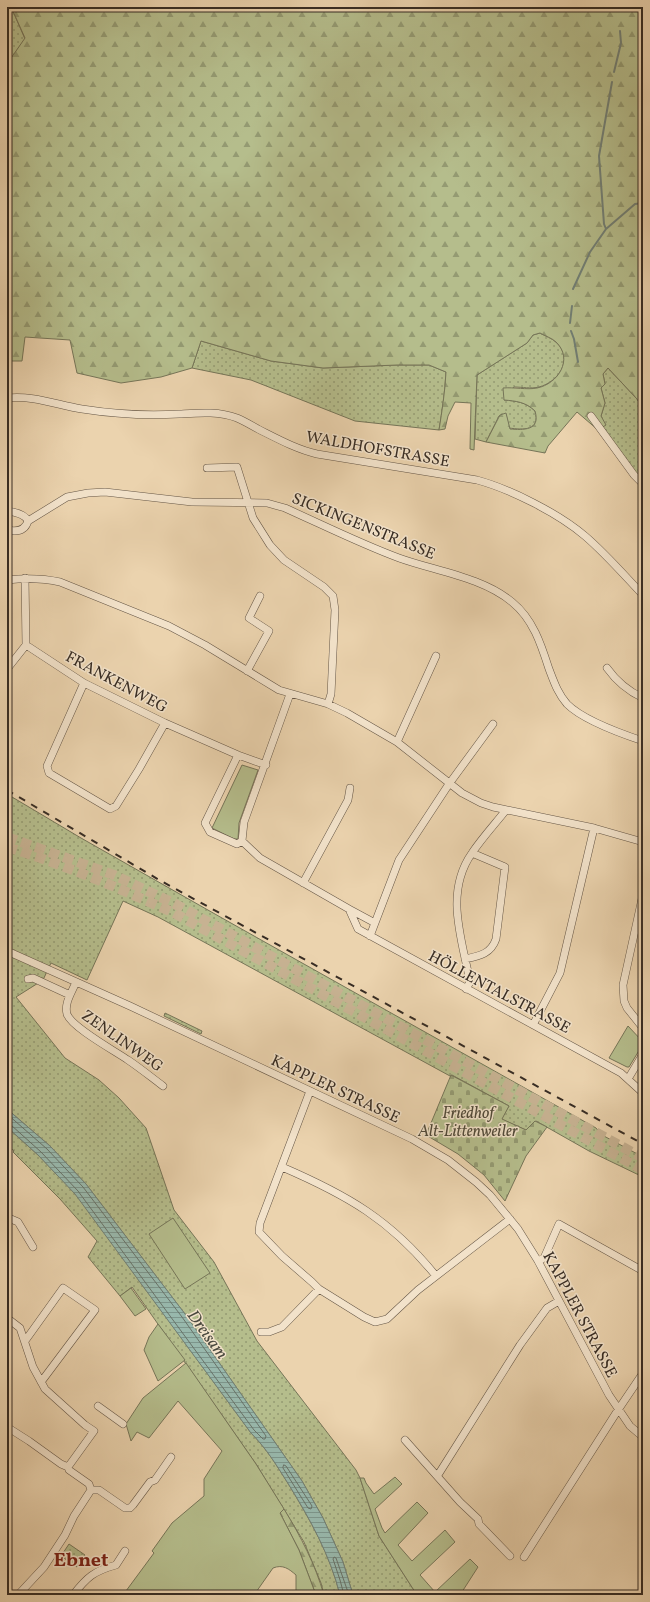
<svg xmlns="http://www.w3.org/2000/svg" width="650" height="1602" font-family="Vollkorn,serif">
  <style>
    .grass { fill: url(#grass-dots); stroke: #767558 }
    .forest { fill: url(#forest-firs); stroke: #767558 }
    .cemetery { fill: url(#cemetery-stones); stroke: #767558 }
    .park { fill: #b5bd8c; stroke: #767558 }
    .water { fill: url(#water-rules); stroke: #728076 }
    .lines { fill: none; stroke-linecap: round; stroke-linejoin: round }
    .shore { stroke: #687268; stroke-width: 1 }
    .stream { stroke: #728076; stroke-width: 2 }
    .highway-tunnel { stroke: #c7b292; stroke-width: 10; stroke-dasharray: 10 5; stroke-linecap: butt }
    .minor-casing { stroke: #655646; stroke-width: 8 }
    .minor { stroke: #f2e2ca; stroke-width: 7 }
    .rail { stroke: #382d24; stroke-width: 2; stroke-dasharray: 7 7; stroke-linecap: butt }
    .labels { text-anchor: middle; stroke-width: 3; stroke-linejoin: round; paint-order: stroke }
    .street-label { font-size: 16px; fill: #382d24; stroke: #f2e2ca }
    .park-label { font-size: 16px; font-style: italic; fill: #514a39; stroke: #f2e2ca }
    .water-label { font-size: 17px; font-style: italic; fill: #4b493f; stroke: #f2e2ca }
    .district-label { font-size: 20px; font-weight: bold; fill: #7a1f14; stroke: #f2e2ca }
  </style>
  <defs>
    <pattern id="grass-dots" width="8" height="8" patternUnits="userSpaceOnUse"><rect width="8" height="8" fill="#b5bd8c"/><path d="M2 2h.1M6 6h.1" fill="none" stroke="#949a72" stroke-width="1.8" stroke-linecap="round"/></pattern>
    <pattern id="forest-firs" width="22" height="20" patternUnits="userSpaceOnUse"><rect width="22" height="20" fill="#b5bd8c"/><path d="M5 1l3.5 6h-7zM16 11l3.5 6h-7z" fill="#949a72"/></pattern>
    <pattern id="cemetery-stones" width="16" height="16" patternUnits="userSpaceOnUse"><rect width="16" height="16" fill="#b5bd8c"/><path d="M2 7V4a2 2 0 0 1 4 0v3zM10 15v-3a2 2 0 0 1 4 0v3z" fill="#949a72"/></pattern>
    <pattern id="water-rules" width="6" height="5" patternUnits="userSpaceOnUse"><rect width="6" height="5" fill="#98b8ac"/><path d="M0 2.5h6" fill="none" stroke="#7d968c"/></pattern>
  </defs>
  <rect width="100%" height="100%" fill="#ebd3ae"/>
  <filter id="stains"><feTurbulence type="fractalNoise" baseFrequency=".005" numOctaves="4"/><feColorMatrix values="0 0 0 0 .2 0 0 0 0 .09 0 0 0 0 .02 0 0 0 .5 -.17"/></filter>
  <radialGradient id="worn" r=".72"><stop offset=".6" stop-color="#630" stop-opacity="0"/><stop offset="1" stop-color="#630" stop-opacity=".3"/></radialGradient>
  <path class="grass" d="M7 7 12 9 25 39 7 64Z
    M540 333C545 336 552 338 557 343 574 360 558 382 539 387 531 389 522 387 514 387L504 400C516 401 526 402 535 411 541 431 523 430 509 428L506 414 499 416 486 442 475 439 477 375 527 343 533 335Z
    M201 341 271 361 323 368 397 365H429L446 372C445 392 442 411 439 430L355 421 251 380 192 368Z
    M608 368 637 399 643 409V482L603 428 601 416 605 403 601 388 605 384 603 374Z
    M7 794 81 838 222 918 596 1128 602 1135 643 1157V1177L589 1151 536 1121 526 1130 501 1119 509 1106 452 1075 450 1076 158 917 123 901 87 980 51 963 43 980 16 997 65 1058 99 1080 119 1098 146 1128 174 1210 214 1262 257 1341 356 1470 360 1478 379 1536 417 1595H353L343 1562 323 1518 302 1481 185 1314 86 1184 50 1146 7 1109Z
    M165 1013 202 1031 201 1034 164 1016Z
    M7 1127 38 1155 75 1193 251 1433C267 1449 277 1466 289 1485 310 1520 330 1554 340 1595H324L321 1583 304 1542 256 1464 132 1287 120 1296 88 1257 97 1241 60 1199 13 1152 14 1151 7 1145Z
    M69 1544 85 1555 77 1567 61 1556Z"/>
  <path class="forest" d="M8 7H643V409L637 399 608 368 603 374 605 384 601 388 605 403 601 416 606 425 598 430 577 412 548 446 545 453 486 442 500 415 506 413 510 429C523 430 541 431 535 411 526 402 516 401 504 400L503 388C514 387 527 390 537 388 558 384 574 359 556 342 552 338 545 336 540 333L533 335 527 343 477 375 474 450 470 449 471 403 455 402 448 416 445 429 439 430C442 411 445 392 446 372L429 365H397L323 368 271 361 201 341 192 368 161 377 121 383 77 373 70 340 25 337 22 361H7V64L25 38 12 9Z
    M284 1509C301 1537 315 1564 324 1595H316L299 1550 280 1513Z"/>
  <path class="cemetery" d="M451 1075 509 1106 502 1119 526 1130 535 1121 547 1127 526 1156 505 1201 484 1175 458 1154 426 1135Z"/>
  <path class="park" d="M242 765 258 770 239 823 238 839H234L212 828Z
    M628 1026 643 1042V1044L629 1067H627L609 1058Z
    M173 1218 210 1273 185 1289 149 1234Z
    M131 1288 146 1309 135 1316 120 1296Z
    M158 1324 185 1360 158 1381 144 1350 149 1337Z
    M186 1363 256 1464 284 1509 280 1513 299 1550 316 1595H296V1575C289 1569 283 1564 273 1568L254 1595H123L154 1553 152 1551 172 1523 204 1496V1479L222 1451 178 1401 149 1438 137 1432 131 1441 126 1424 143 1398Z
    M395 1477 402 1484 375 1509 382 1528 385 1533 417 1502 428 1513 398 1545 412 1561 445 1530 455 1542 420 1575 435 1592 470 1559 478 1567 460 1595H417L379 1536 360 1478H364L366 1483 374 1494Z"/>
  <path class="water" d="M7 1109 50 1146 86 1184 185 1314 302 1481 323 1518 343 1562 353 1595H340C330 1555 310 1519 289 1485 277 1466 267 1449 251 1433L75 1194 38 1155 7 1127Z"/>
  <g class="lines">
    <path class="shore" d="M7 1114 47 1149 83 1187 182 1317 266 1436 265 1439H263L254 1430 78 1191 41 1152 11 1125 7 1124
      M284 1465 286 1466 312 1506 311 1509 308 1508 283 1468Z
      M344 1595 340 1580 333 1559 334 1557 336 1558 349 1595"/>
    <path class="stream" d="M614 72 621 43 620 31
      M606 229 635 204 643 203
      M573 289 590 252 606 229 604 224 599 156 612 82
      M570 323 572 306
      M571 331 574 339 578 362"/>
    <path class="highway-tunnel" d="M7 837 114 875 175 904 643 1158
      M7 847C65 865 119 888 174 913L643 1170"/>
    <g class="minor-casing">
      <path id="minor" d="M7 398C33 395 57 405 82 409 114 414 147 416 179 414 198 413 218 411 237 418 244 421 251 425 258 429 278 439 296 449 317 454L477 480C510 489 558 513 585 536 606 554 624 575 643 595
        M591 416 634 475 643 484
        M207 468 237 467 253 518 270 545 284 560 324 587 333 596 335 610 331 694 328 704
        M7 511C15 512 25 514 28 521
        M28 521 67 497 88 493 105 492 192 502 267 503 285 508C323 525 361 544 399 558 435 571 482 577 512 602 533 619 541 644 549 669 554 682 558 694 567 704 583 720 622 734 643 741
        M7 530C16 532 25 531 28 521
        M25 578 26 645
        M7 580C25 578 42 578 60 582L169 626 205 645 279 690 328 704 347 713 397 742 462 793 481 803 493 807 594 828 643 842
        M26 645 84 683 165 723 238 755 266 765
        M607 668C617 682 628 691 643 698
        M7 669 26 645
        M247 671 269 631 249 618 260 596
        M84 683 47 766 49 773 110 809 116 806 139 769 165 723
        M290 694 244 822 242 841 260 858 349 909 358 929 621 1073 643 1093
        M397 742 436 656
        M238 755 205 823 210 832 237 844 242 841
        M303 883 348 800 350 788
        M643 894 623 985 624 1001 627 1008 643 1028
        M349 909 375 923
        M370 936 399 860 449 784 493 724
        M7 951 130 1006 412 1139 448 1160 476 1182 490 1195 518 1229 538 1261 609 1395 630 1426 643 1437
        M465 959C479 956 491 954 496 939L505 867 472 853
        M28 979 33 978 70 995
        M76 982C72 992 64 1003 67 1014 71 1027 115 1051 128 1060 140 1068 151 1077 163 1086
        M466 989 470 982C462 939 444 893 472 853 482 838 495 824 506 810
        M533 1025 560 973 594 828
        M628 1079 643 1054
        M310 1091 260 1223 259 1232 282 1256 312 1282 319 1289 364 1317 375 1322 387 1319 418 1290 510 1219
        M282 1167C347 1195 391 1220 436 1276
        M7 1223 11 1219 18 1222 33 1247
        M538 1261 544 1258 559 1224 643 1271
        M7 1318 20 1328 33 1367 45 1389 85 1425 94 1431 68 1467
        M261 1332H269L282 1327 319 1289
        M25 1341 63 1288 95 1310 41 1382
        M98 1406 123 1424
        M7 1427 29 1441 61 1464 68 1467
        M405 1440 460 1502 478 1519 479 1524 510 1556
        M68 1467 69 1470 89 1484 91 1490
        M438 1475 520 1345 547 1308 559 1301
        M91 1490H99L125 1508H130L133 1505 150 1482 155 1480 171 1457
        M524 1557 618 1410 643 1373
        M18 1595 44 1567 65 1535 74 1516 91 1490
        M73 1595C87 1577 94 1571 116 1565L125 1551"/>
    </g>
    <use href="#minor" class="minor"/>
    <path class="rail" d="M7 790 161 881 643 1144"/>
  </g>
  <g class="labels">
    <g class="street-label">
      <text transform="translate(378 448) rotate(10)" y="6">WALDHOFSTRASSE</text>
      <text transform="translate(364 525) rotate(22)" y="6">SICKINGENSTRASSE</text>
      <text transform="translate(117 681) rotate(28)" y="6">FRANKENWEG</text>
      <text transform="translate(500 991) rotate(28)" y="6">HÖLLENTALSTRASSE</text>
      <text transform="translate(123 1040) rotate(35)" y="6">ZENLINWEG</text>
      <text transform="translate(336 1088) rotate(25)" y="6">KAPPLER STRASSE</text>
      <text transform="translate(581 1314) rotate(62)" y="6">KAPPLER STRASSE</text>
    </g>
    <g class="park-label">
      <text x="468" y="1118">Friedhof<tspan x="468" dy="18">Alt-Littenweiler</tspan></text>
    </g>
    <g class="water-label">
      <text transform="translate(208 1334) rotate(54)" y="6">Dreisam</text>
    </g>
    <g class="district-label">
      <text x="81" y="1566">Ebnet</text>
    </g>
  </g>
  <rect width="650" height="1602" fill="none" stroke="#ebd3ae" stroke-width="24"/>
  <rect x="8" y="8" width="634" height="1586" fill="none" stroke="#382d24" stroke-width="2"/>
  <rect x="12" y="12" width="626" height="1578" fill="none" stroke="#382d24"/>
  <rect width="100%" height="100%" filter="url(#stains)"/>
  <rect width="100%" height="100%" fill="url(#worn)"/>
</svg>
